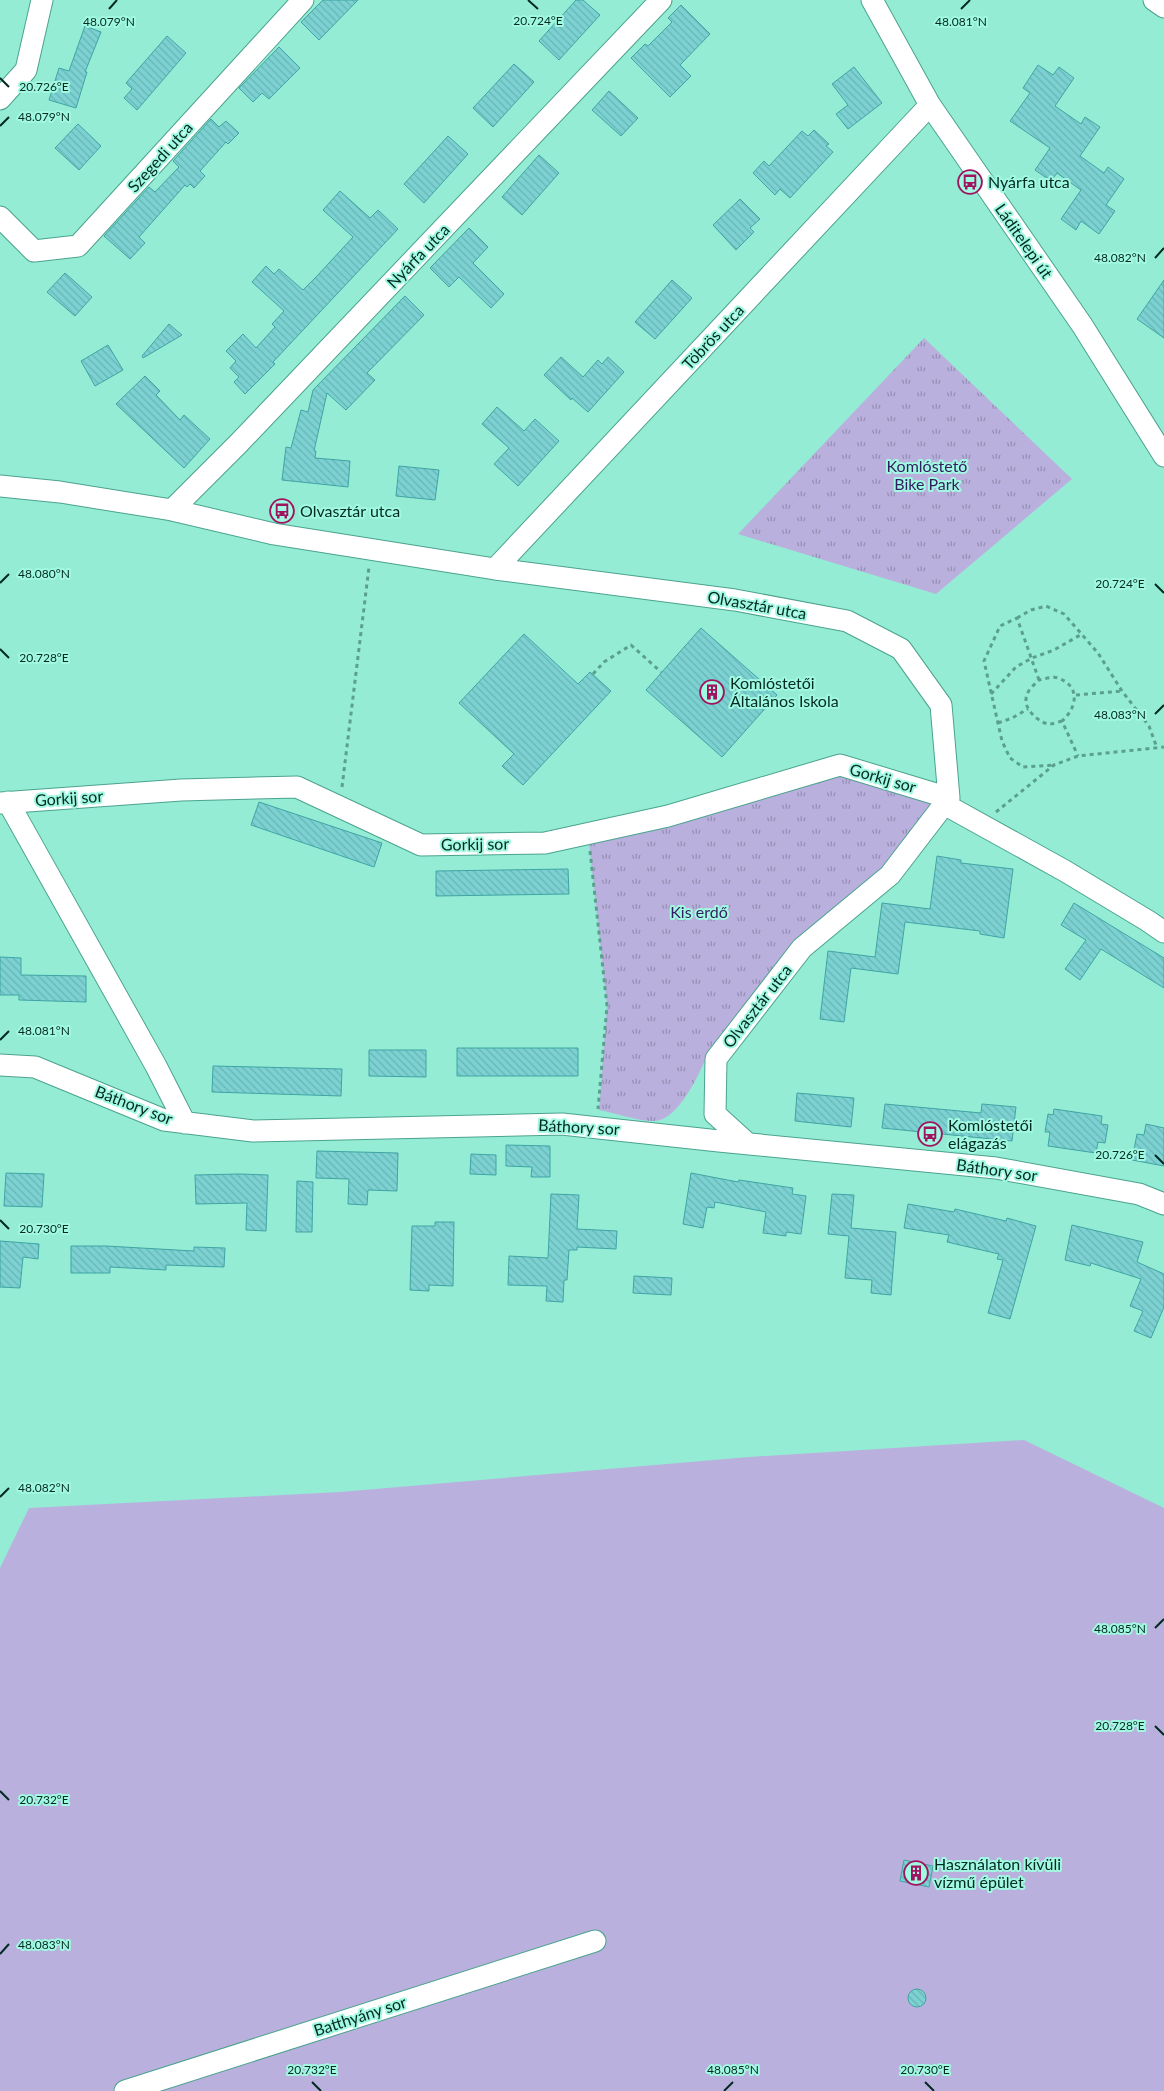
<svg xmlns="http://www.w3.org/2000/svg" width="1164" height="2091" font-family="Lato,sans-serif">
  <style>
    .green { fill: #bab0de }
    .park { fill: url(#park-tufts) }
    .building { fill: url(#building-back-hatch); stroke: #40a4a4 }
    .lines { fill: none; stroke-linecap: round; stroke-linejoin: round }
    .minor-casing { stroke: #4ba38e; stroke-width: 23 }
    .path { stroke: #5ba08e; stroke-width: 3; stroke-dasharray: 4 4; stroke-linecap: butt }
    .minor { stroke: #fff; stroke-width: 21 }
    .ticks { fill: none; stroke: #032a22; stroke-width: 2 }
    .labels { text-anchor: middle; stroke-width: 4; stroke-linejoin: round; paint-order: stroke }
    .street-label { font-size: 16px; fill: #032a22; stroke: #a1f9e1 }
    .poi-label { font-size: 16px; fill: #032a22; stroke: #a1f9e1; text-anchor: start }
    .park-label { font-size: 16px; fill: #341c60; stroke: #a1f9e1 }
    .ticks-label { font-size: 12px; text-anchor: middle; fill: #032a22; stroke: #a1f9e1; stroke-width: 4; stroke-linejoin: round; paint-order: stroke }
  </style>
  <defs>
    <pattern id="park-tufts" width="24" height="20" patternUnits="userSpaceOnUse" patternTransform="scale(1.25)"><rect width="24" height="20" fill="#bab0de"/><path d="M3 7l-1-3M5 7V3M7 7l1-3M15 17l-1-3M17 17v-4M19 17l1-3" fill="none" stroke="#958fb4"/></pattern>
    <pattern id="building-back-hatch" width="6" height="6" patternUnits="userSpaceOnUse" patternTransform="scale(1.25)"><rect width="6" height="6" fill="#7cd2d2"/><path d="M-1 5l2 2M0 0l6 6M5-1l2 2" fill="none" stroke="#6ab4b4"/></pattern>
  </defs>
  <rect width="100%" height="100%" fill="#94ecd4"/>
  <path class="green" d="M1024 1440 1164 1508V2091H0V1568L29 1508 340 1492 749 1457Z"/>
  <path class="park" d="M924 338 1072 479 936 594 738 534Z
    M840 765 944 804 708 1054C699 1074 678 1122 653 1121 637 1121 615 1113 599 1110L607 1006 588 834Z"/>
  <path class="building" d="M323 0H358L319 40 301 22Z
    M576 0H583L600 15 559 60 539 41Z
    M681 5 710 34 680 65 691 76 670 97 631 58 645 44 648 46 672 22 668 18Z
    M85 26 101 32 85 72H87L76 108 49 100 59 68 69 71Z
    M167 36 186 53 137 110 124 98 132 89 126 83Z
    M279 47 300 68 269 99 262 93 253 102 239 88Z
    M514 64 534 82 493 127 473 108Z
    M1038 65 1053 75 1059 67 1074 78 1055 106 1081 124 1085 117 1100 127 1080 156 1104 173 1108 167 1124 179 1106 205 1115 211 1099 234 1081 221 1076 230 1061 219 1081 190 1057 173 1051 181 1035 170 1050 148 1010 121 1030 93 1023 88Z
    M854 67 882 103 848 129 836 114 848 105 832 84Z
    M609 91 638 118 621 136 592 110Z
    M211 119 219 127 226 121 239 133 228 144 226 142 200 171 205 176 194 188 190 184 187 187 185 185 139 237 145 243 130 259 104 236 149 187 155 192 179 167 173 161Z
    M78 124 101 146 79 170 55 148Z
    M814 130 829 144 826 146 833 152 790 198 780 189 775 195 753 173 764 161 769 166 802 131 808 136Z
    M448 136 468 154 424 203 404 184Z
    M539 155 559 173 522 215 502 197Z
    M340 191 370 218 378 210 398 229 273 362 275 364 245 394 234 382 239 377 230 368 236 361 226 351 243 334 256 348 275 327 272 324 284 311 252 282 266 266 274 274 279 269 303 290 317 276 353 237 323 210Z
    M740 199 760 219 750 228 754 232 736 250 713 225Z
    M469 228 488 247 473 263 504 294 491 308 459 277 449 287 430 268Z
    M65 273 92 297 75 316 47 292Z
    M672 280 692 298 655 339 635 322Z
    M1164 280V338L1137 319Z
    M405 296 424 315 367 373 375 380 346 410 327 393 314 451H316L315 458 350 461 348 487 282 480 286 447 291 448 301 410 308 412 313 390Z
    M169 324 182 335 143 358 142 356Z
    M108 345 123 370 95 386 81 361Z
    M561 357 583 377 598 360 602 364 608 357 624 372 588 412 572 398 571 400 544 375Z
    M145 376 160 391 156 395 180 420 184 415 210 439 184 468 116 404Z
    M497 407 524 431 535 419 559 441 518 486 494 464 509 448 482 424Z
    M399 466 439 470 435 500 396 496Z
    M701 628 777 695 722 757 646 690Z
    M524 634 578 684 590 672 611 691 523 785 502 766 514 754 459 703Z
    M259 802 382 843 374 867 251 825Z
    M937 856 961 860V863L1013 869 1004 938 980 934V931L905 922 898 974 851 968 844 1022 820 1019 828 951 875 957 882 903 930 909Z
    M568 869 569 894 436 896V871Z
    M1074 903 1164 958V988L1101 949 1080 980 1065 969 1086 940 1061 925Z
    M0 957 21 958V975L86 976V1002L19 1000V995H0Z
    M457 1048H578V1076H457Z
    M369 1050H426V1077L369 1076Z
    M213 1066 342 1069 341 1096 212 1092Z
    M797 1093 854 1098 851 1127 795 1121Z
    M885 1104 981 1113 982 1104 1016 1107 1012 1141 882 1128Z
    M1054 1109 1102 1116 1101 1124 1108 1125 1105 1143 1098 1142 1096 1153 1048 1146 1050 1132H1045L1048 1114 1053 1115Z
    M1146 1124 1164 1128V1166L1132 1160 1137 1134 1144 1135Z
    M506 1145 550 1146V1177H531L532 1167 506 1166Z
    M317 1151 398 1153 397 1191 368 1190 367 1205 348 1204 349 1179 316 1178Z
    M471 1154 496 1155V1175L470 1174Z
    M6 1173 44 1174 42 1207 4 1206Z
    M691 1173 738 1182 739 1180 793 1188 792 1194 806 1196 801 1234 786 1232V1236L763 1233 766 1212 715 1202 714 1208 707 1207 703 1228 683 1224Z
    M239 1174 268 1175 266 1231 246 1230 247 1203 196 1204 195 1175Z
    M297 1181 313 1182 312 1232H296Z
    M551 1194 579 1195 577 1229 617 1231 616 1249 577 1247V1250H569L567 1280H564L563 1302 546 1301 547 1286 508 1285 509 1256 548 1258Z
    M832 1194 854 1195 851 1228 896 1232 891 1295 871 1293 872 1280 845 1278 849 1236 828 1234Z
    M908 1204 954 1212 955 1209 1006 1221 1007 1218 1036 1226 1010 1319 988 1313 1003 1260 997 1259 999 1254 947 1242 949 1235 904 1228Z
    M435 1222H454L453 1286 429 1285V1291L410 1290 412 1226H435Z
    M1072 1225 1143 1242 1137 1262 1164 1274V1307L1151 1338 1134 1331 1143 1311 1130 1306 1141 1279 1091 1263 1090 1266 1065 1260Z
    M0 1241 39 1244 38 1259 23 1257 20 1288 0 1287Z
    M71 1246H106L194 1251V1247L225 1248 224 1267 166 1265V1270L110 1267V1273H71Z
    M634 1276 672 1278 671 1295 633 1293Z
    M904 1860 933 1866 929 1887 900 1881Z
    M908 1998a9 9 0 1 1 18 0a9 9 0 1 1-18 0Z"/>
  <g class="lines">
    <g class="minor-casing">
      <path id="minor" d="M872 0 930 105 1082 325 1164 456
        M1154 0 1164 7
        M0 99 26 70 42 0
        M0 217 34 251 78 246 303 0
        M0 486 60 492 172 510 274 534 495 569 735 600 847 621 901 649 941 705 949 798 890 875 802 948 716 1059 715 1114 748 1144
        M172 510 238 444 661 0
        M495 569 930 105
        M8 802 156 1066 185 1123
        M0 803 181 790 297 787 421 845 545 843 668 816 840 765 949 798
        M944 804 1065 871 1148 921 1164 932
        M0 1065 35 1067 164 1120 253 1131 562 1124 719 1141 996 1168 1139 1194 1164 1204
        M125 2091 595 1941"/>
    </g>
    <path class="path" d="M1017 618 1031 610 1046 606 1064 614 1098 653 1122 691 1149 726 1157 748
      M593 674 604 662 631 645 661 672
      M1039 680 1017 618 1000 626 984 661 1002 741 1010 758 1023 767 1054 765
      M991 694 1016 667 1032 658 1054 650 1082 634
      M1076 695 1122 691
      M1062 721C1058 722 1053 724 1050 724 1040 724 1025 710 1026 700 1026 691 1034 685 1039 680 1045 679 1053 676 1058 678 1081 686 1077 708 1062 721L1078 756
      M998 723 1012 718 1028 709
      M342 787 369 567
      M996 812 1054 765 1078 756 1164 747
      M590 851 607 1006 598 1109"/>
    <use href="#minor" class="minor"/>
  </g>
  <path class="ticks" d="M528 0 538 9M109 9 117 0M961 9 970 0M0 78 9 87M0 126 9 117M1155 258 1164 248M0 583 9 574M1155 584 1164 593M0 649 9 658M1155 714 1164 705M0 1040 9 1031M1155 1155 1164 1164M0 1220 9 1229M0 1497 9 1488M1155 1628 1164 1619M1155 1726 1164 1735M0 1791 9 1800M0 1954 9 1944M312 2082 321 2091M925 2082 934 2091M724 2091 733 2082"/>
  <defs>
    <g id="bus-ring" transform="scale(1.25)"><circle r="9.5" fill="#a1f9e1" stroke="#a0145f" stroke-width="1.5"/><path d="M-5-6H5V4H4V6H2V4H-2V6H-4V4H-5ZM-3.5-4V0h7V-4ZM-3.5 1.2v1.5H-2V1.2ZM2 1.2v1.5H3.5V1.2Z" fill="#a0145f"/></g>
    <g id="building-ring" transform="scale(1.25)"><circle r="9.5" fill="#a1f9e1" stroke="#a0145f" stroke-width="1.5"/><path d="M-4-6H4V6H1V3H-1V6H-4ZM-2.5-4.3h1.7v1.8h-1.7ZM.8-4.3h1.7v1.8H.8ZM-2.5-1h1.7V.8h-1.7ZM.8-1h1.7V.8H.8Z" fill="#a0145f"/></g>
  </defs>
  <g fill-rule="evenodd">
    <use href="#bus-ring" x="970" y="182"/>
    <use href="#bus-ring" x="282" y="511"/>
    <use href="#building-ring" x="712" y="692"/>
    <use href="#bus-ring" x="930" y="1134"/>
    <use href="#building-ring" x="916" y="1873"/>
  </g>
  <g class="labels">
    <g class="street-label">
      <text transform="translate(160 157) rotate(-48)" y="6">Szegedi utca</text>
      <text transform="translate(1024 241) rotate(55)" y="6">Láditelepi út</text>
      <text transform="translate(418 256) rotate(-46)" y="6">Nyárfa utca</text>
      <text transform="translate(713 337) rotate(-47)" y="6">Töbrös utca</text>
      <text transform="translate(757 605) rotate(10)" y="6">Olvasztár utca</text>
      <text transform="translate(883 778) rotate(16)" y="6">Gorkij sor</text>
      <text transform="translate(69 798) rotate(-4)" y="6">Gorkij sor</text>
      <text transform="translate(475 844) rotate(-1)" y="6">Gorkij sor</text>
      <text transform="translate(757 1006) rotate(-52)" y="6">Olvasztár utca</text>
      <text transform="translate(134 1105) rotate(21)" y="6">Báthory sor</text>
      <text transform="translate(579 1127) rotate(3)" y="6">Báthory sor</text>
      <text transform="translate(997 1170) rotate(8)" y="6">Báthory sor</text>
      <text transform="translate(360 2016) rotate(-18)" y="6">Batthyány sor</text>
    </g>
    <g class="poi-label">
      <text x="988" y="188">Nyárfa utca</text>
      <text x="300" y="517">Olvasztár utca</text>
      <text x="730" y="689">Komlóstetői<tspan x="730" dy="18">Általános Iskola</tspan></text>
      <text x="948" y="1131">Komlóstetői<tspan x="948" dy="18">elágazás</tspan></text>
      <text x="934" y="1870">Használaton kívüli<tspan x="934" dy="18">vízmű épület</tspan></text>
    </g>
    <g class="park-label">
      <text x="927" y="472">Komlóstető<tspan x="927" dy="18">Bike Park</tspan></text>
      <text x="699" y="918">Kis erdő</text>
    </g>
  </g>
  <g class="ticks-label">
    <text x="538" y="25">20.724°E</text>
    <text x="109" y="26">48.079°N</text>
    <text x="961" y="26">48.081°N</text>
    <text x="44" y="91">20.726°E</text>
    <text x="44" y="121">48.079°N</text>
    <text x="1120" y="262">48.082°N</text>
    <text x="44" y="578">48.080°N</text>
    <text x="1120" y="588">20.724°E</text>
    <text x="44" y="662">20.728°E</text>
    <text x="1120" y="719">48.083°N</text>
    <text x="44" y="1035">48.081°N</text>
    <text x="1120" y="1159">20.726°E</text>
    <text x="44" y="1233">20.730°E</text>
    <text x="44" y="1492">48.082°N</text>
    <text x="1120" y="1633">48.085°N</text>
    <text x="1120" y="1730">20.728°E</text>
    <text x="44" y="1804">20.732°E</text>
    <text x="44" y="1949">48.083°N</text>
    <text x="733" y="2074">48.085°N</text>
    <text x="312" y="2074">20.732°E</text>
    <text x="925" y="2074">20.730°E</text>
  </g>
</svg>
